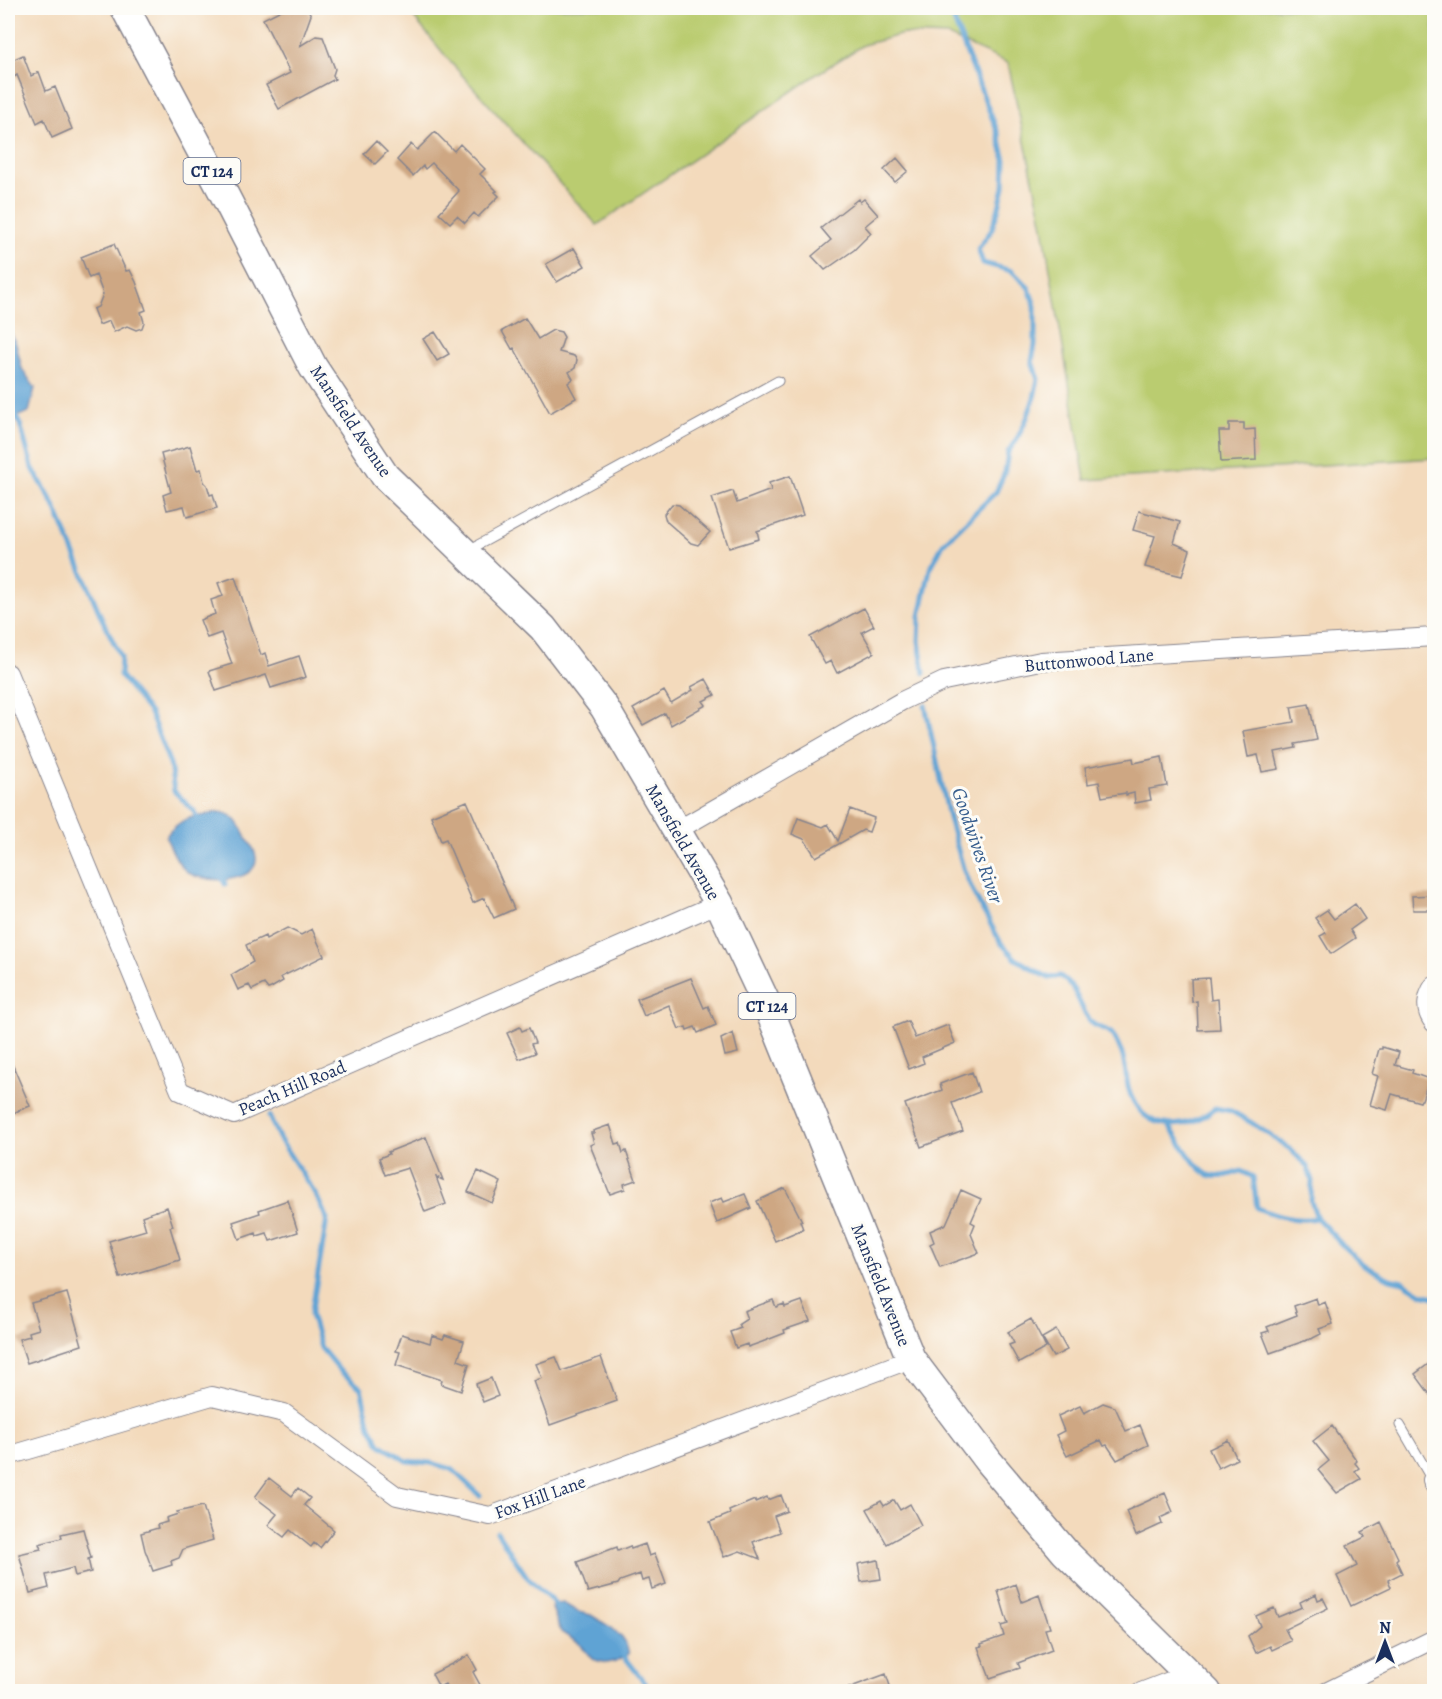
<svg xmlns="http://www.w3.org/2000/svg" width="1442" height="1699" font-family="Alegreya,serif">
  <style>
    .green { fill: #bacc6f; stroke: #6a7e66; stroke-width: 1.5 }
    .water { fill: #5fa3d4; stroke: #3d6999; stroke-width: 1.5 }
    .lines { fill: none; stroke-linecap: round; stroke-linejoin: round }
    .stream { stroke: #5fa3d4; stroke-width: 5 }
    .building { fill: #cea783 }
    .lane-casing { stroke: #87848d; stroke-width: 11 }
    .street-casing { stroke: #87848d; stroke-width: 20 }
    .primary-casing { stroke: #87848d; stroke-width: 31 }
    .lane { stroke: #fff; stroke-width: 9 }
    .street { stroke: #fff; stroke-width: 18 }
    .primary { stroke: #fff; stroke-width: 28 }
    .labels { text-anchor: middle; stroke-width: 6; stroke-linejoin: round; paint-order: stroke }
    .shield { fill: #fdfcf7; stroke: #5f6c8c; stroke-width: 1.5 }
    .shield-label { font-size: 16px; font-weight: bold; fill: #1b2f5e }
    .street-label { font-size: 18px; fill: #1b2f5e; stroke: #fdfcf7 }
    .water-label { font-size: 20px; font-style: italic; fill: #365d8d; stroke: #fdfcf7 }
  </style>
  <rect width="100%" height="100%" fill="#fdfcf7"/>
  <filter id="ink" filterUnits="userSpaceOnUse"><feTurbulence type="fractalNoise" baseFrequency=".0167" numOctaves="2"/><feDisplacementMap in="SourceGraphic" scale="12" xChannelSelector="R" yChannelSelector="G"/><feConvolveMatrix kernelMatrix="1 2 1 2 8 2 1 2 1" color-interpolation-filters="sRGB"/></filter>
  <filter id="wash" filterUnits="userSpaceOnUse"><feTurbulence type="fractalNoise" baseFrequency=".008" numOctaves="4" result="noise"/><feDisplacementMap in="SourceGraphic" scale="24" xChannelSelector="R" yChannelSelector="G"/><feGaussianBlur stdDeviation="1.35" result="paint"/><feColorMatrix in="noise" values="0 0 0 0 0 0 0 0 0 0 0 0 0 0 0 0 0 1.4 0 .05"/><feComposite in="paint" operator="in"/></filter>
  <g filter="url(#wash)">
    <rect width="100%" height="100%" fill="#f3dabc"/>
    <path class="green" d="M406 8H1434V458L1085 480 1042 221 1008 63 948 36 903 34 863 45 820 72 597 225 453 65Z"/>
    <path class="water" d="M8 326 16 344 22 369 35 388 29 412 8 420Z
      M216 812C231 812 238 820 244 833 248 840 256 850 256 858 258 885 198 884 185 870 176 862 171 848 166 837 170 829 183 819 193 817 202 815 206 816 216 812Z
      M563 1603 578 1612 591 1615 612 1628 625 1641 629 1654 616 1661 606 1663 592 1659 580 1644 561 1632 552 1608 553 1605Z"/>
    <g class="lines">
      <path class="stream" d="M8 404 20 424 32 467 54 505 102 619 121 657 120 675 150 713 170 764 174 791 194 811 199 821
        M924 673 919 641 920 616 930 569 943 544 996 492 1005 472 1008 452 1018 437 1027 418 1034 398 1038 379 1032 361 1035 345V306L1029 288 1012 271 983 263 978 249 991 231 998 211 1004 187 1005 160 998 133 949 8
        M925 705 949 818 964 871 975 896 1001 943 1016 959 1049 978 1060 976C1081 990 1077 1008 1093 1024 1098 1028 1105 1028 1110 1032 1114 1035 1119 1046 1121 1051 1127 1065 1125 1082 1131 1096 1147 1133 1187 1131 1215 1108L1231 1111 1252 1123 1290 1149 1307 1166 1312 1181 1311 1201 1317 1218 1345 1248 1365 1266 1390 1279 1403 1282 1422 1294 1434 1297
        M221 874 225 884
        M269 1116 279 1138 317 1197 327 1219 311 1315 321 1348 340 1371 361 1388 370 1427 381 1445 407 1461 431 1463 452 1469 480 1496
        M1169 1126C1179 1139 1197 1173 1212 1176 1222 1178 1232 1174 1241 1171L1253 1177 1257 1208C1277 1216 1295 1222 1317 1218
        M497 1532 527 1577 560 1609
        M621 1652 652 1692"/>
    </g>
    <g id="blocks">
      <path class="building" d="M285 8H307L311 15 300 46 316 36 323 37 335 69 333 75 335 79 279 109 266 85 290 73 263 19Z
        M23 55 31 76 39 72 46 91 55 87 72 129 52 138 44 119 37 123 17 75 14 77 8 62Z
        M435 132 454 151 460 144 485 169 480 174 497 191 495 192 499 196 478 217 474 213 465 223 457 216 450 223 439 213 459 191 432 163 425 169 423 166 413 176 397 160 411 144 417 150Z
        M376 141 387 152 375 164 364 154Z
        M897 158 908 171 895 182 884 170Z
        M858 199 860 202 864 199 878 215 865 226 871 233 854 250 825 270 812 256 831 240 821 228Z
        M114 244 126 271 130 270 136 282 146 310 141 312 144 322 142 328 136 330 127 326 114 332 109 321 99 325 93 309 98 307 103 294 96 275 89 278 81 257Z
        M574 248 585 266 557 282 546 264Z
        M525 318 538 339 553 330 561 332 564 337 559 352 574 356 577 360 575 368 569 372 573 379 568 383 576 398 550 413 514 348 512 349 502 331Z
        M435 332 449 354 437 361 423 339Z
        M1229 423H1244V430L1255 429 1256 460 1221 462 1219 431H1229Z
        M190 446 197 470 201 469 204 482 207 485 210 495 213 494 217 508 187 517 184 506 167 510 163 495 171 492 161 454Z
        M790 476 803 515 757 531 759 539 729 548 712 498 733 491 737 503 771 490 769 483Z
        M672 504 679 505 710 532 698 545 691 543 666 521 664 514Z
        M1139 511 1180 522 1174 543 1190 550 1182 576 1145 567 1155 536 1133 530Z
        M235 577 261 655 265 653 269 666 299 656 306 677 271 688 266 675 216 691 209 671 232 664 221 633 207 638 200 620 215 614 211 600 223 596 218 583Z
        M864 608 874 626 862 632 874 653 837 673 831 661 825 664 810 637Z
        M706 679 715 695 703 701 706 705 671 725 665 713 643 725 633 709 664 691 671 703 693 690 691 687Z
        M1309 704 1317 740 1295 744 1296 748 1275 752 1279 769 1262 772 1258 755 1248 757 1243 731 1294 722 1291 707Z
        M1162 757 1167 786 1149 789 1151 800 1135 803 1134 793 1126 795V793L1102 797 1099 782 1088 784 1085 767 1133 758 1134 763Z
        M467 801 514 909 494 918 484 898 473 903 446 839 441 841 431 816Z
        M850 809 874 818 869 832 863 830 816 857 804 839 792 834 798 818 823 827 828 824 838 841Z
        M1434 895V910H1413L1412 896Z
        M1355 904 1365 919 1350 930 1355 938 1331 954 1320 936 1326 933 1315 918 1327 910 1334 919Z
        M287 928 301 935 312 929 324 956 281 977 283 981 271 988 268 989 264 984 252 990 249 985 238 990 231 975 253 962 246 945 265 936 266 939Z
        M691 978 704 1008 708 1006 716 1025 698 1033 695 1027 687 1030 686 1027 679 1029 669 1005 644 1016 637 999Z
        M1209 978 1211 1000 1218 999 1220 1029 1198 1030 1197 1001 1192 1002 1191 979Z
        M908 1021 915 1038 948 1025 955 1043 922 1057 924 1063 909 1069 893 1027Z
        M520 1027 522 1031 529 1028 535 1043 531 1044 535 1053 519 1059 507 1033Z
        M733 1033 738 1053 725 1056 721 1039Z
        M1382 1047 1399 1052 1395 1065 1413 1070 1412 1073 1429 1079 1422 1100H1421L1420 1102 1392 1094 1387 1110 1370 1105 1378 1076 1372 1074 1379 1049H1382Z
        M8 1054 30 1106 13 1113 12 1111 8 1113Z
        M972 1072 979 1092 952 1103 963 1131 921 1147 905 1104 942 1090 940 1084Z
        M610 1125 616 1144 620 1143 623 1153 626 1151 636 1180 624 1184 625 1189 610 1194 590 1145 594 1143 591 1133H594L593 1131Z
        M426 1137 443 1180 436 1177 446 1204 425 1212 408 1168 385 1175 379 1158 389 1154 388 1152Z
        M478 1171 501 1182 492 1203 468 1192Z
        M785 1188 802 1221H800L803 1229 775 1241 757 1201Z
        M961 1190 981 1199 971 1222 975 1224 971 1234 979 1253 940 1267 930 1244 934 1242 930 1231 946 1224Z
        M745 1194 751 1208 717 1223 709 1203 722 1198 724 1202Z
        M288 1200 298 1232 270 1241 267 1233 257 1236 256 1233 239 1239 233 1222 260 1213 259 1210Z
        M167 1207 173 1226 170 1227 180 1260 120 1278 109 1241 146 1230 142 1216Z
        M67 1293 82 1345 27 1363 19 1339 30 1336 29 1332 39 1329 31 1303Z
        M1316 1298 1318 1305 1325 1302 1333 1324 1319 1329 1321 1334 1313 1338 1270 1353 1262 1333 1269 1331 1267 1327 1297 1315 1294 1306Z
        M773 1300 776 1307 784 1304 785 1307 802 1301 810 1321 784 1330 785 1333 762 1342 748 1347 747 1344 736 1348 730 1332 741 1328 739 1324 747 1319 744 1311Z
        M1031 1319 1046 1348 1019 1363 1009 1345 1014 1343 1008 1332Z
        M1056 1330 1067 1350 1053 1357 1042 1338Z
        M402 1334 430 1343 432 1335 443 1339 445 1335 464 1341 458 1360 469 1364 461 1391 441 1384 442 1380 396 1365 400 1352 396 1351Z
        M556 1357 562 1371 601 1357 617 1401 550 1425 534 1381 542 1378 536 1364Z
        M1434 1360V1400L1415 1374Z
        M491 1378 498 1396 483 1402 476 1384Z
        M1103 1403 1115 1407 1126 1431 1140 1425 1148 1445 1117 1460 1107 1445 1104 1446 1101 1440 1067 1456 1056 1435 1064 1431 1058 1416 1080 1406 1084 1413Z
        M1332 1426 1357 1461 1355 1463 1359 1468 1355 1471 1361 1479 1337 1493 1318 1470 1329 1461 1313 1441Z
        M1228 1440 1237 1459 1218 1468 1209 1449Z
        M269 1478 292 1496 298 1488 310 1498 304 1505 334 1530 320 1548 314 1543 311 1547 290 1530 284 1537 268 1525 277 1514 255 1497Z
        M1165 1493 1173 1512 1160 1518 1162 1524 1136 1536 1126 1511Z
        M781 1495 787 1511 774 1516 780 1532 753 1542 760 1559 740 1551 724 1557 710 1522 730 1514 729 1511 755 1500V1502L767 1497 768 1500Z
        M894 1500 900 1510 910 1504 921 1525 887 1544 867 1509 881 1501 884 1506Z
        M203 1506 213 1540 183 1549 179 1558 171 1561 172 1565 153 1571 145 1550 141 1533 158 1528 157 1525 167 1522 166 1518 178 1514 177 1512Z
        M1381 1522 1398 1558 1396 1560 1402 1573 1388 1580 1391 1587 1351 1606 1337 1576 1357 1566 1347 1546 1365 1537 1362 1532Z
        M83 1529 91 1558 88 1559 91 1572 75 1576 73 1568 46 1575 49 1588 30 1593 19 1554 41 1549 39 1544 62 1538 61 1534Z
        M645 1544 649 1556 655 1554 666 1584 652 1589 649 1579 642 1581 640 1574 620 1581 618 1584 588 1592 577 1562 617 1547 618 1551 630 1546 631 1549Z
        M878 1560 881 1579 861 1582 858 1564Z
        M1016 1584 1022 1602 1039 1595 1050 1628 1045 1629 1052 1650 1018 1663 1020 1668 990 1678 978 1647 982 1646 981 1644 1004 1636 1001 1626 1008 1624 998 1591Z
        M1316 1594 1318 1600 1323 1598 1328 1608 1285 1629 1291 1641 1272 1650 1270 1646 1256 1653 1248 1636 1260 1626 1256 1616 1274 1608 1278 1617 1302 1607 1300 1602Z
        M469 1655 477 1670 473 1672 484 1692H449L445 1684 439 1687 432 1674Z
        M886 1674 892 1692H844L843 1690Z"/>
    </g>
  </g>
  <g filter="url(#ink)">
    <use href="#blocks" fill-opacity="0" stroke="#87848d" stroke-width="1.5"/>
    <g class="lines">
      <g class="lane-casing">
        <path id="lane" d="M467 551 778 381
          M1400 1425 1432 1480"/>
      </g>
      <g class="street-casing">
        <path id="street" d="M8 673 180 1091 234 1115 719 903
          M676 831 902 701 944 681 1041 661 1434 637
          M1434 985C1426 997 1424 1011 1434 1023
          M8 1456 212 1396 284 1413 397 1496 490 1516 911 1359
          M1432 1480 1434 1485
          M1141 1692 1188 1674
          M1326 1692 1434 1639"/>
      </g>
      <g class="primary-casing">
        <path id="primary" d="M125 8 223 192 313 367 385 476 543 628 604 707 719 903 768 1007 911 1359 988 1461 1065 1552 1207 1692"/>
      </g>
      <use href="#lane" class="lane"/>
      <use href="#street" class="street"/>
      <use href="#primary" class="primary"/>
    </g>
  </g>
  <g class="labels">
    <g class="shield">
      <rect x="183.5" y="158" width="57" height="26" rx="4.5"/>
      <rect x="738.5" y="993" width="57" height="26" rx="4.5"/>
    </g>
    <g class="shield-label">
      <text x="212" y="177">CT 124</text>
      <text x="767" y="1012">CT 124</text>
    </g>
    <g class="street-label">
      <text transform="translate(351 421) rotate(56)" y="6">Mansfield Avenue</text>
      <text transform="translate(1089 660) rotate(-5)" y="6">Buttonwood Lane</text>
      <text transform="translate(683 842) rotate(60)" y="6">Mansfield Avenue</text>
      <text transform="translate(292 1088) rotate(-23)" y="6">Peach Hill Road</text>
      <text transform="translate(881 1285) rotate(68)" y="6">Mansfield Avenue</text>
      <text transform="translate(540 1497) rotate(-20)" y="6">Fox Hill Lane</text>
    </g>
    <g class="water-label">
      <text transform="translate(978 845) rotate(71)" y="7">Goodwives River</text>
    </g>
  </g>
  <rect width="1442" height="1699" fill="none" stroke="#fdfcf7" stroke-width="30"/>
  <g transform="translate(1385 1642)" stroke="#fdfcf7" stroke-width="4.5" paint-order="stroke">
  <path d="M0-4.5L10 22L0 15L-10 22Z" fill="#1b2f5e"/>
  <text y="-9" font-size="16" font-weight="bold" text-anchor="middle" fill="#1b2f5e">N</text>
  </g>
</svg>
